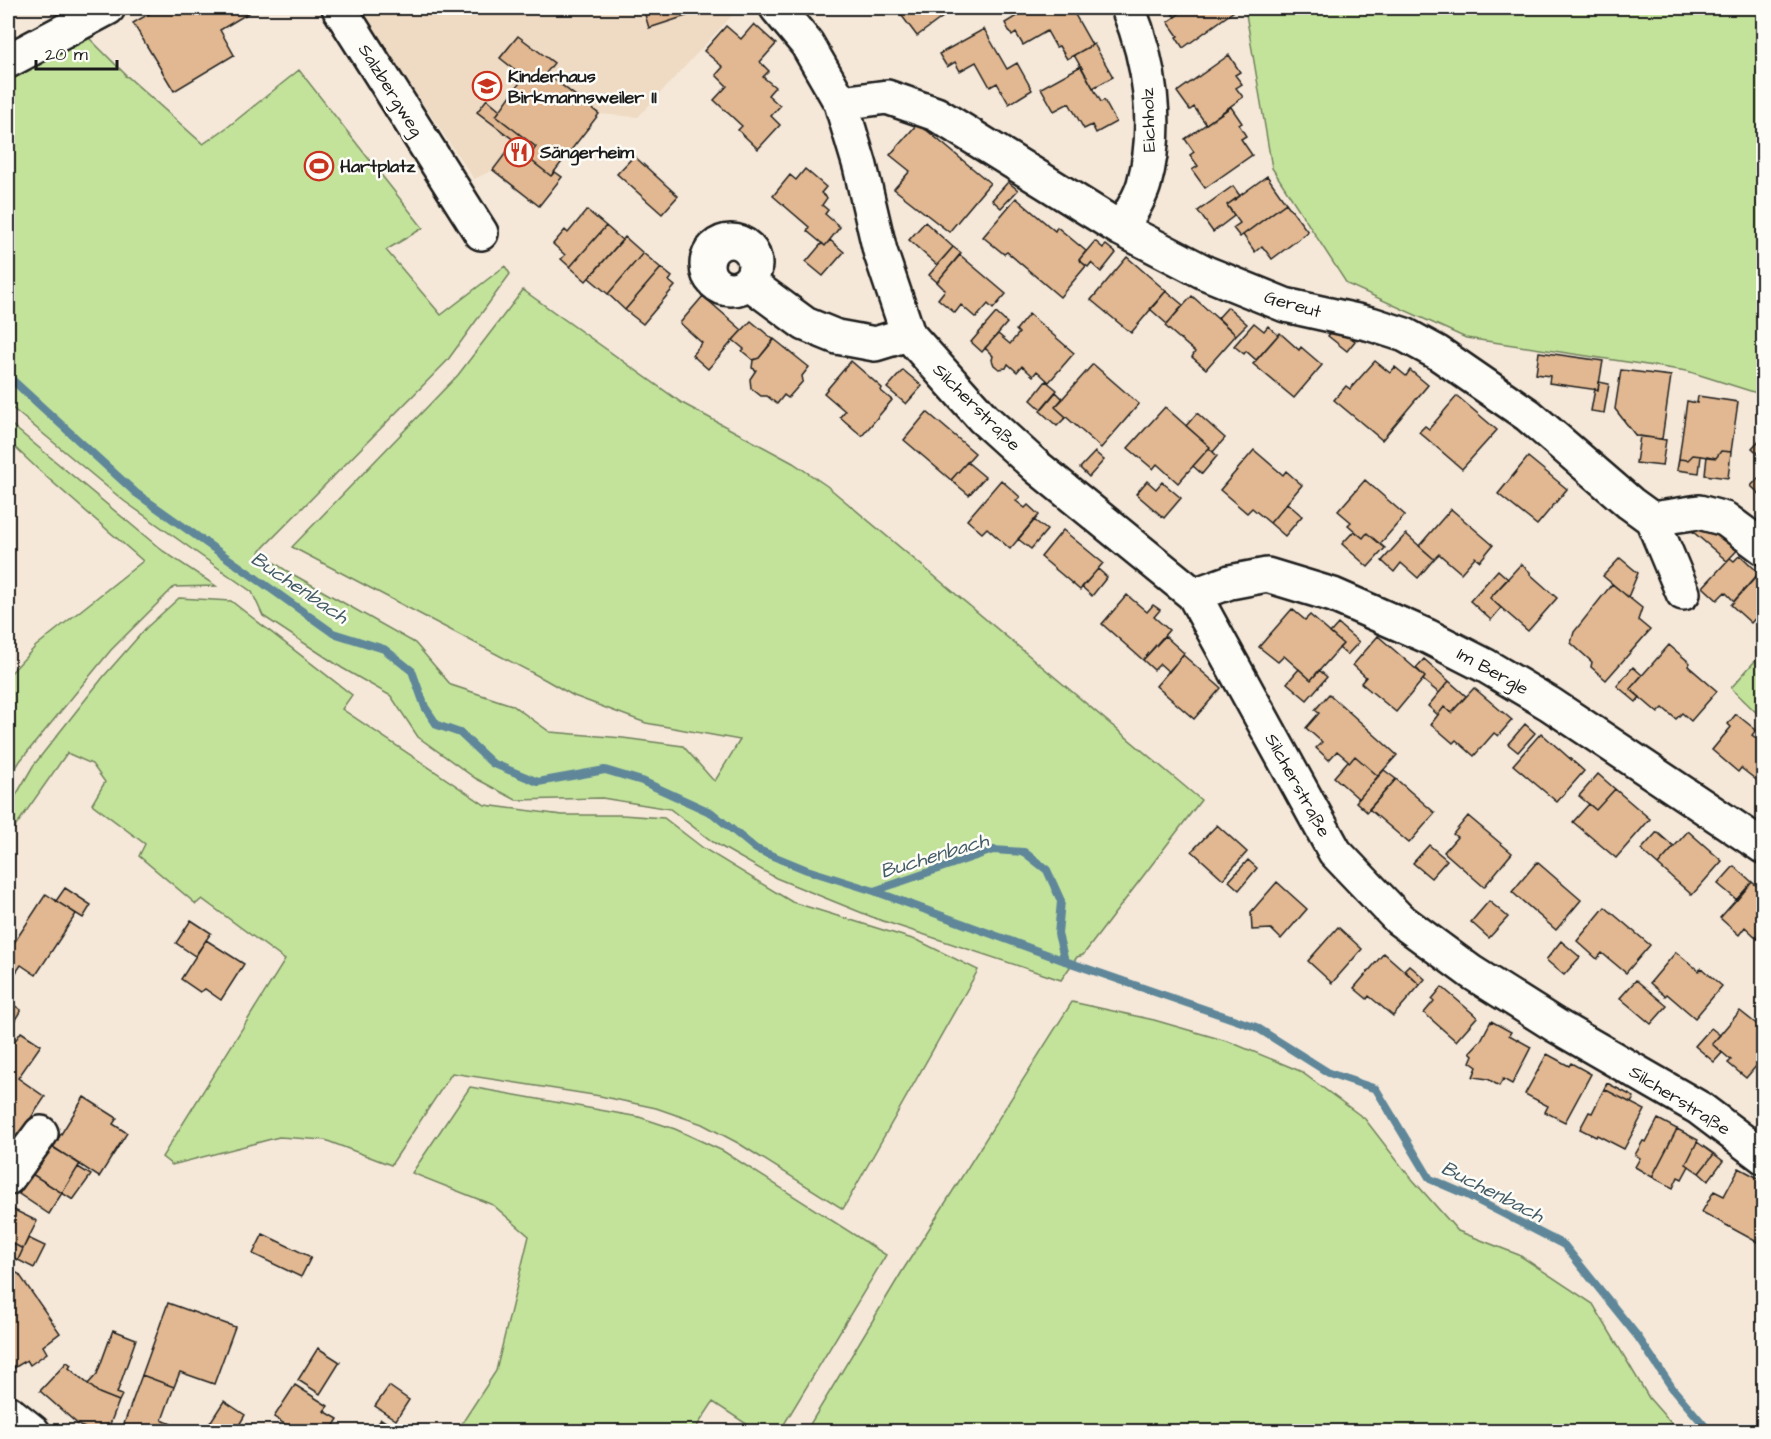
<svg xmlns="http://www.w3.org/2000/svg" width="1771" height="1439" font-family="'Architects Daughter',sans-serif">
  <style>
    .built { fill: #efdac3 }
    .green { fill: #c3e39b; stroke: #70805c; stroke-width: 1.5 }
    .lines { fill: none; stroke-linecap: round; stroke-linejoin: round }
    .stream { stroke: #5e8799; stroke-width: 8 }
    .building { fill: #e1b891; stroke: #1c1c1c; stroke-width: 1.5 }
    .minor-casing { stroke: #1c1c1c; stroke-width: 38 }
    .tertiary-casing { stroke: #1c1c1c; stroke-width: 38 }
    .minor { stroke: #fdfcf7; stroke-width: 33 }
    .tertiary { stroke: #fdfcf7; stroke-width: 33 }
    .labels { text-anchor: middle; stroke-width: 5; stroke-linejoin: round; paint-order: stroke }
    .poi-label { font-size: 18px; font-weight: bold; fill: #1c1c1c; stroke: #fdfcf7; text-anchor: start }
    .street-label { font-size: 18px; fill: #1c1c1c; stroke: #fdfcf7 }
    .water-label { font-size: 20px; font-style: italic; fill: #425a65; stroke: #fdfcf7 }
  </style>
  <rect width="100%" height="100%" fill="#f5e8d8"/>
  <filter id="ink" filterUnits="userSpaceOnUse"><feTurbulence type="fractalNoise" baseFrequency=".0167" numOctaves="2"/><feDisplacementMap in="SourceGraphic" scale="12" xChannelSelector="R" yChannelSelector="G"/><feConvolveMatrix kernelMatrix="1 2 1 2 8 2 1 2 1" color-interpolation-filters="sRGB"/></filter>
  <g filter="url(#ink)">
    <path class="built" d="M358 8H739L638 117 599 114 551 176 528 158 536 147 496 116 500 110 487 99 477 112 515 141 493 170 474 179Z"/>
    <path class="green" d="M1245 8H1763V395L1687 371 1466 338 1347 284 1272 168Z
      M86 35 126 75 125 76 128 77 203 144 229 126 299 70 423 228 386 250 441 315 505 266 510 274 447 361 259 552 287 571 415 643 451 685 512 705 550 732 623 738 683 746 712 779 715 781 740 740 646 723 574 696 544 679 292 547 458 375 523 290 682 403 793 463 827 486 1201 800 1083 955 1077 957 1061 980 877 919 776 878 713 842 670 809 602 798 516 800 475 778 418 737 391 696 342 668 263 616 252 592 124 501 11 407 8 403V81Z
      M8 422 163 551 216 586 174 587 111 650 20 761 8 781V676L36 646 143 561 42 473 8 441Z
      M179 598 231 601 352 695 342 709 485 805 562 815H622L664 818 703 848 792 902 919 941 978 970 843 1209 738 1143 702 1124 656 1108 600 1096 452 1073 391 1165 325 1140 279 1137 172 1165 162 1157 285 960 202 899 196 904 139 856 145 844 92 804 105 782 92 764 67 753 11 833 8 831V809L33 766 104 676 146 628Z
      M1763 652V719L1731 688Z
      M1072 1002 1154 1020 1230 1042 1300 1071 1365 1119 1405 1171 1458 1231 1519 1255 1593 1304 1649 1398 1678 1431H806L903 1270Z
      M470 1087 639 1117 675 1129 723 1151 886 1255 780 1431H757L713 1402 694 1431H457L496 1371 529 1236 493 1205 412 1173Z"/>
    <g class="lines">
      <path class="stream" d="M8 376 136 493 333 633 384 649 412 671 425 707 437 725 460 733 492 763 538 782 605 770 642 781 712 813 756 849 807 870 874 891 1065 961 1256 1027 1329 1073 1376 1089 1430 1179 1465 1194 1564 1245 1638 1337 1673 1389 1710 1432
        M874 891 993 850 1024 852 1047 870 1061 901 1058 934 1065 961"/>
    </g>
    <path class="building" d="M159 8H257L220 30 234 55 174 91 133 23Z
      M643 8H686L689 15 649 28Z
      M896 8H955L917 36Z
      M1023 8H1079L1073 11 1092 45 1067 59 1059 46 1056 47 1047 31 1023 45 1016 33 1012 36 1005 23 1020 14 1018 10Z
      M1168 8H1187L1175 17Z
      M1187 8H1232L1234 11 1183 48 1176 37 1178 36 1168 22Z
      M754 24 776 44 760 62 769 71 763 77 775 87 768 95 780 106 771 116 780 125 758 149 738 130 742 126 714 100 727 86 716 75 723 67 704 51 726 26 741 39Z
      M984 29 1007 69 1017 63 1032 90 1009 104 997 83 990 87 976 62 960 71 955 62 947 67 939 54Z
      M518 36 554 63 546 73 599 114 551 176 528 158 536 147 496 116 524 77 500 58Z
      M1094 44 1113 77 1093 88 1074 55Z
      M1229 55 1240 72 1235 75 1242 84 1236 88 1243 97 1206 124 1194 107 1190 110 1177 92Z
      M1081 66 1101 102 1104 100 1116 122 1096 133 1092 125 1084 129 1069 103 1054 111 1041 88Z
      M487 99 500 110 496 116 536 147 528 158 551 176 555 172 562 177 539 206 493 170 515 141 477 112Z
      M1231 107 1242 123 1239 125 1246 136 1241 139 1252 155 1205 188 1192 170 1198 166 1190 155 1194 152 1185 139Z
      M918 123 990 183 949 232 894 189 910 171 890 155Z
      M634 156 678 196 662 214 617 174Z
      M805 169 826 187 821 193 827 198 822 205 828 210 825 214 840 227 825 246 807 231 809 227 773 196 790 175 796 180Z
      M1267 176 1286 203 1240 237 1233 228 1240 223 1227 205Z
      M1008 182 1018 190 1001 208 992 200Z
      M1233 186 1240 196 1227 205 1234 216 1213 232 1198 211Z
      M1016 198 1055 231 1057 227 1086 251 1079 260 1086 266 1060 297 1007 252 1004 254 983 237Z
      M1286 203 1308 232 1272 259 1262 246 1255 252 1243 235Z
      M587 210 606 226 570 267 561 259 565 255 553 244 565 230 568 233Z
      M925 222 953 247 937 265 909 240Z
      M606 226 622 240 586 281 570 267Z
      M625 237 643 253 608 294 589 278Z
      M830 240 844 252 823 276 806 262 822 243 825 246Z
      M1095 241 1103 248 1106 245 1116 253 1101 272 1091 263 1088 267 1079 260Z
      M953 247 961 253 937 282 929 275Z
      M643 253 661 268 625 310 608 294Z
      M960 255 1006 294 993 309 988 304 976 318 961 305 955 313 938 299 945 290 937 282Z
      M1127 257 1166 291 1131 333 1091 300Z
      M661 268 672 277 669 281 675 286 643 324 625 310Z
      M1166 291 1183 305 1167 324 1150 309Z
      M703 296 742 330 708 369 692 355 702 343 680 323Z
      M1192 296 1236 335 1206 369 1192 357 1195 352 1165 326Z
      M1228 307 1247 324 1236 335 1218 318Z
      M996 313 1007 323 982 352 971 342Z
      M1029 314 1074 353 1049 382 1037 371 1033 376 1022 366 1017 372 1008 364 1006 368 999 369 994 365 992 360 993 356 985 348 998 334 1010 344 1019 333 1016 330Z
      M751 321 774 340 759 358 753 360 742 351 744 349 733 340Z
      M1254 323 1264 331 1268 326 1278 335 1256 360 1246 351 1244 354 1234 346Z
      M1336 326 1355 341 1347 351 1328 336Z
      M1280 333 1299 350 1301 347 1322 365 1294 398 1253 364Z
      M774 339 809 367 802 376 803 381 788 398 784 395 777 404 767 396H761L751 388 750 379 756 370 752 368 753 360 759 358Z
      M1539 352 1603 361 1598 390 1549 383 1550 376 1536 374Z
      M851 361 882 388 881 391 892 400 862 436 840 417 845 411 824 393Z
      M1375 361 1390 373 1395 367 1406 376 1410 370 1428 385 1382 440 1334 400 1346 386 1350 389Z
      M1093 364 1139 404 1101 448 1055 407Z
      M903 370 922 386 906 404 887 388Z
      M1621 370 1671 376 1662 439 1636 436 1615 409Z
      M1046 381 1057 390 1041 409 1031 400Z
      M1599 382 1609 384 1604 413 1591 411 1595 389 1598 390Z
      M1056 392 1063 399 1055 407 1066 417 1057 426 1040 411Z
      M1457 396 1497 430 1462 469 1419 432 1425 426 1429 429Z
      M1698 396 1738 402 1731 452 1721 451 1716 458 1693 455 1688 460 1679 459 1687 401 1697 403Z
      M1165 407 1210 447 1178 483 1157 464 1153 469 1128 448Z
      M927 412 975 453 951 480 904 440Z
      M1197 413 1225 438 1213 452 1209 448 1210 447 1186 426Z
      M1764 435V459L1752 448Z
      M1640 436 1666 440 1662 466 1636 463Z
      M1209 448 1217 456 1202 474 1193 466Z
      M1254 450 1283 475 1286 471 1302 485 1270 523 1252 508 1247 513 1220 490Z
      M1721 451 1731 452 1728 478 1705 475 1707 456 1716 458Z
      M1095 452 1104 460 1089 477 1080 468Z
      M1693 455 1701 456 1699 473 1677 470 1679 459 1688 460Z
      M1528 457 1567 489 1537 525 1498 494Z
      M967 462 985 477 969 495 951 480Z
      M1764 472V498L1751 486Z
      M1001 480 1020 497 1016 501 1025 508 1028 505 1039 515 1010 549 987 528 982 533 967 520Z
      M1365 480 1405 515 1380 544 1367 533 1363 538 1348 525 1351 522 1338 511Z
      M1147 481 1156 489 1162 482 1181 498 1164 518 1136 494Z
      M1287 503 1302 516 1285 536 1270 523Z
      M1451 509 1493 545 1480 561 1475 557 1461 573 1439 554 1434 559 1419 546Z
      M1034 520 1047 530 1031 549 1018 539Z
      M1702 520 1745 542 1727 561 1692 531Z
      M1063 530 1103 563 1080 590 1041 557Z
      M1354 531 1363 538 1367 533 1385 548 1368 567 1342 544Z
      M1406 534 1434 559 1418 578 1401 563 1394 572 1382 561Z
      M1740 555 1759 573 1734 601 1725 592 1717 600 1703 587 1730 558 1734 561Z
      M1620 558 1638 573 1628 597 1603 576Z
      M1521 564 1530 572V574L1557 598 1528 631 1490 598Z
      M1098 569 1107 577 1092 596 1082 587Z
      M1498 570 1508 579 1490 598 1501 608 1491 620 1470 601Z
      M1757 576 1764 582V614L1762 615 1760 613 1751 623 1731 605Z
      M1612 584 1642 608 1638 620 1650 630 1606 680 1591 667 1592 662 1571 643 1574 632Z
      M1127 595 1147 612 1153 605 1160 610 1154 617 1169 630 1143 660 1102 624Z
      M1292 609 1305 620 1310 615 1343 644 1311 680 1284 656 1278 662 1259 647Z
      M1338 624 1359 642 1347 655 1339 648 1343 644 1330 633Z
      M1165 636 1184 653 1169 672 1160 664 1154 670 1143 660Z
      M1378 636 1425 677 1396 712 1361 683 1366 677 1353 665Z
      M1669 645 1690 663 1688 666 1717 691 1691 721 1682 713 1676 719 1663 708 1658 713 1630 689Z
      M1183 655 1221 688 1194 719 1156 686Z
      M1424 659 1449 681 1439 693 1423 680 1425 677 1416 668Z
      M1633 667 1642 675 1630 689 1640 697 1636 702 1617 686Z
      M1299 669 1311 680 1319 670 1327 677 1307 700 1287 683Z
      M1449 681 1466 696 1451 713 1444 707 1438 715 1428 706Z
      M1474 688 1512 720 1498 736 1494 733 1474 756 1456 740 1453 743 1431 724 1444 707 1451 713Z
      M1329 694 1397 755 1378 776 1355 756 1350 762 1337 751 1329 760 1316 748 1322 742 1306 728 1319 713 1315 710Z
      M1736 714 1756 730 1752 735 1764 744V776L1759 782 1741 768 1738 772 1712 750 1731 727 1728 724Z
      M1525 724 1535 733 1518 752 1508 744Z
      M1541 733 1584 771 1557 802 1513 765Z
      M1355 756 1378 776 1359 799 1334 777 1348 761 1350 762Z
      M1384 770 1396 779 1367 812 1356 802Z
      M1598 774 1615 789 1596 810 1579 796Z
      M1396 779 1435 813 1409 843 1369 809Z
      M1615 789 1650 819 1616 858 1573 822 1589 804 1596 810Z
      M1468 816 1512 853 1484 887 1444 852 1457 837 1453 834Z
      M1217 825 1247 852 1223 879 1192 851Z
      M1688 831 1722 861 1692 895 1658 865Z
      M1657 832 1674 847 1658 865 1641 850Z
      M1429 845 1447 860 1431 878 1413 863Z
      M1248 860 1257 868 1239 890 1229 881Z
      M1537 862 1581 900 1556 930 1512 892Z
      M1734 866 1752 882 1737 900 1718 884Z
      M1277 882 1307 909 1281 939 1271 929 1252 930 1251 912Z
      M1752 882 1764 892V937L1760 941 1745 927 1739 935 1720 918Z
      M65 888 91 905 83 918 56 901Z
      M46 894 76 914 36 975 21 965 15 974 8 969V952Z
      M1489 901 1508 917 1489 938 1471 922Z
      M1605 907 1650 945 1626 973 1602 953 1597 959 1577 941Z
      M191 920 211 933 195 956 176 943Z
      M1338 927 1362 949 1332 983 1308 961Z
      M206 940 244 964 221 1000 205 989 200 992 181 979Z
      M1561 941 1580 957 1564 975 1546 960Z
      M1676 952 1699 971 1701 968 1722 986 1695 1018 1667 994 1665 996 1650 983Z
      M1384 953 1420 985 1393 1016 1369 996 1367 999 1354 988Z
      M1409 965 1425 979 1420 985 1404 970Z
      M1636 980 1667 1006 1651 1024 1620 998Z
      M1442 987 1477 1017 1456 1041 1424 1013 1434 1001 1432 999Z
      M8 1001 21 1010 8 1031Z
      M1740 1011 1764 1030V1057L1746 1078 1728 1063 1731 1060 1712 1044Z
      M1491 1021 1511 1032 1509 1035 1531 1047 1512 1084 1503 1079 1499 1086 1488 1079 1473 1077 1477 1067 1470 1062 1473 1055 1470 1052 1481 1040Z
      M1711 1028 1720 1035 1712 1044 1722 1053 1714 1062 1695 1046Z
      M21 1032 41 1045 18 1078 45 1097 8 1152V1051Z
      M1547 1054 1569 1066 1571 1063 1591 1074 1565 1122 1545 1112 1548 1106 1525 1094Z
      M1607 1083 1634 1097 1631 1103 1604 1089Z
      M1604 1089 1645 1110 1624 1149 1597 1135 1596 1137 1580 1129 1589 1112 1592 1113Z
      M84 1097 117 1118 113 1124 127 1133 99 1177 53 1147Z
      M1658 1119 1677 1129 1652 1177 1635 1167 1640 1158 1635 1155 1643 1141 1646 1142Z
      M1677 1129 1698 1140 1686 1164 1689 1166 1682 1179 1678 1177 1673 1188 1652 1177Z
      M1697 1142 1714 1154 1699 1173 1686 1164Z
      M49 1145 80 1164 62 1193 32 1174Z
      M1714 1154 1723 1161 1708 1181 1699 1173Z
      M78 1167 91 1175 73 1200 62 1193Z
      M1739 1168 1764 1181V1231L1757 1242 1702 1212 1714 1191 1724 1196Z
      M32 1174 62 1193 49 1214 19 1194Z
      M8 1207 37 1221 23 1249 8 1241Z
      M1764 1231V1246L1757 1242Z
      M263 1234 311 1257 301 1277 253 1254Z
      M28 1238 45 1246 34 1268 18 1260Z
      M8 1241 23 1249 18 1260 8 1255Z
      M8 1269 19 1274 60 1333 43 1346 47 1353 30 1365 27 1360 14 1368 8 1357V1346L9 1345 8 1342Z
      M168 1303 235 1327 214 1384 180 1372 174 1387 142 1375Z
      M113 1330 136 1339 117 1393 122 1395 119 1401 99 1393 88 1384 97 1374Z
      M318 1348 340 1362 320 1394 298 1380Z
      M67 1362 71 1365 69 1368 99 1393 119 1401 107 1432H95L80 1426 40 1391Z
      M142 1375 174 1387 162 1420 171 1424 168 1432H121Z
      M295 1385 328 1406 324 1411 338 1419 330 1432H288L283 1429 286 1425 274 1417Z
      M389 1386 409 1400 396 1420 375 1406Z
      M224 1401 245 1415 235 1432H204Z
      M381 1419 401 1432H373Z"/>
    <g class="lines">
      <g class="minor-casing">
        <path id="minor" d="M339 8 481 233
          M777 8 807 44 841 103 860 166 880 251 908 334 983 418 1037 467 1194 595 1335 852 1399 919 1471 972 1555 1025 1699 1108 1764 1157
          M8 61 108 8
          M841 103 887 97 936 114 1121 229 1206 273 1285 305 1371 324 1405 335 1438 353 1528 415 1630 503 1652 519 1683 593
          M1121 229C1129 215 1140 199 1144 184 1160 127 1150 61 1128 8
          M707 265a24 24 0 1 1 48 0a24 24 0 1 1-48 0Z
          M748 282 805 324 837 337 875 344 908 334
          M1652 519 1699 512 1725 519 1764 548
          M1194 595 1230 582 1267 575 1333 595 1427 636 1486 666 1550 704 1764 847
          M8 1178 41 1133"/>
      </g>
      <g class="tertiary-casing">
        <path id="tertiary" d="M8 1412 33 1432"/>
      </g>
      <use href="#minor" class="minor"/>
      <use href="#tertiary" class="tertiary"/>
    </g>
  </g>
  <defs>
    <g id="school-ring" transform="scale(1.5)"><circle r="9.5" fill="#fdfcf7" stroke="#c8321e" stroke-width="1.5"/><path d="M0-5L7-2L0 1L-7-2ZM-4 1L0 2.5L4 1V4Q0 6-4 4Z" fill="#c8321e"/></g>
    <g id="restaurant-ring" transform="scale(1.5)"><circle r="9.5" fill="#fdfcf7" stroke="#c8321e" stroke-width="1.5"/><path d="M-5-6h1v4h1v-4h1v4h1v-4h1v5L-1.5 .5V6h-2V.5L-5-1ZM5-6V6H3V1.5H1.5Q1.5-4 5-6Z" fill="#c8321e"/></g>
    <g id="stadium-ring" transform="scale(1.5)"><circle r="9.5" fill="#fdfcf7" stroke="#c8321e" stroke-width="1.5"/><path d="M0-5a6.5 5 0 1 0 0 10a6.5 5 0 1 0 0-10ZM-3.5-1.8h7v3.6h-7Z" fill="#c8321e"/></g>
  </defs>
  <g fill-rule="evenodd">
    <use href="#school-ring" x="487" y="86"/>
    <use href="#restaurant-ring" x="519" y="152"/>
    <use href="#stadium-ring" x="319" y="166"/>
  </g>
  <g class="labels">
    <g class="poi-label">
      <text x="508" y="82">Kinderhaus<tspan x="508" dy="21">Birkmannsweiler II</tspan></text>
      <text x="540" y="158">Sängerheim</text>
      <text x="340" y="172">Hartplatz</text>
    </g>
    <g class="street-label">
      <text transform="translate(391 90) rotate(58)" y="6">Salzbergweg</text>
      <text transform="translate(1148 120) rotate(-92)" y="6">Eichholz</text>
      <text transform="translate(1293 304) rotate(16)" y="6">Gereut</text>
      <text transform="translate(977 407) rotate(45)" y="6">Silcherstraße</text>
      <text transform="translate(1493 671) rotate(29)" y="6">Im Bergle</text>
      <text transform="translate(1298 785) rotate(61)" y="6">Silcherstraße</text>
      <text transform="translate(1680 1100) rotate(32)" y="6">Silcherstraße</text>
    </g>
    <g class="water-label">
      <text transform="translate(300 587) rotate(34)" y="7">Buchenbach</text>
      <text transform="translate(934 855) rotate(-17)" y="7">Buchenbach</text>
      <text transform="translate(1493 1191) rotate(27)" y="7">Buchenbach</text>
    </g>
  </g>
  <rect width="1771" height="1439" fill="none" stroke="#fdfcf7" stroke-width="30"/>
  <rect x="15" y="15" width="1741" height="1409" fill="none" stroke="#1c1c1c" stroke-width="2" filter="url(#ink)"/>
  <path d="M36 60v9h81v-9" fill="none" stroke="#1c1c1c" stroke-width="3"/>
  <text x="45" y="60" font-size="18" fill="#1c1c1c" stroke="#fdfcf7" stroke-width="4.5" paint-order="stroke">20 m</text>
</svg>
